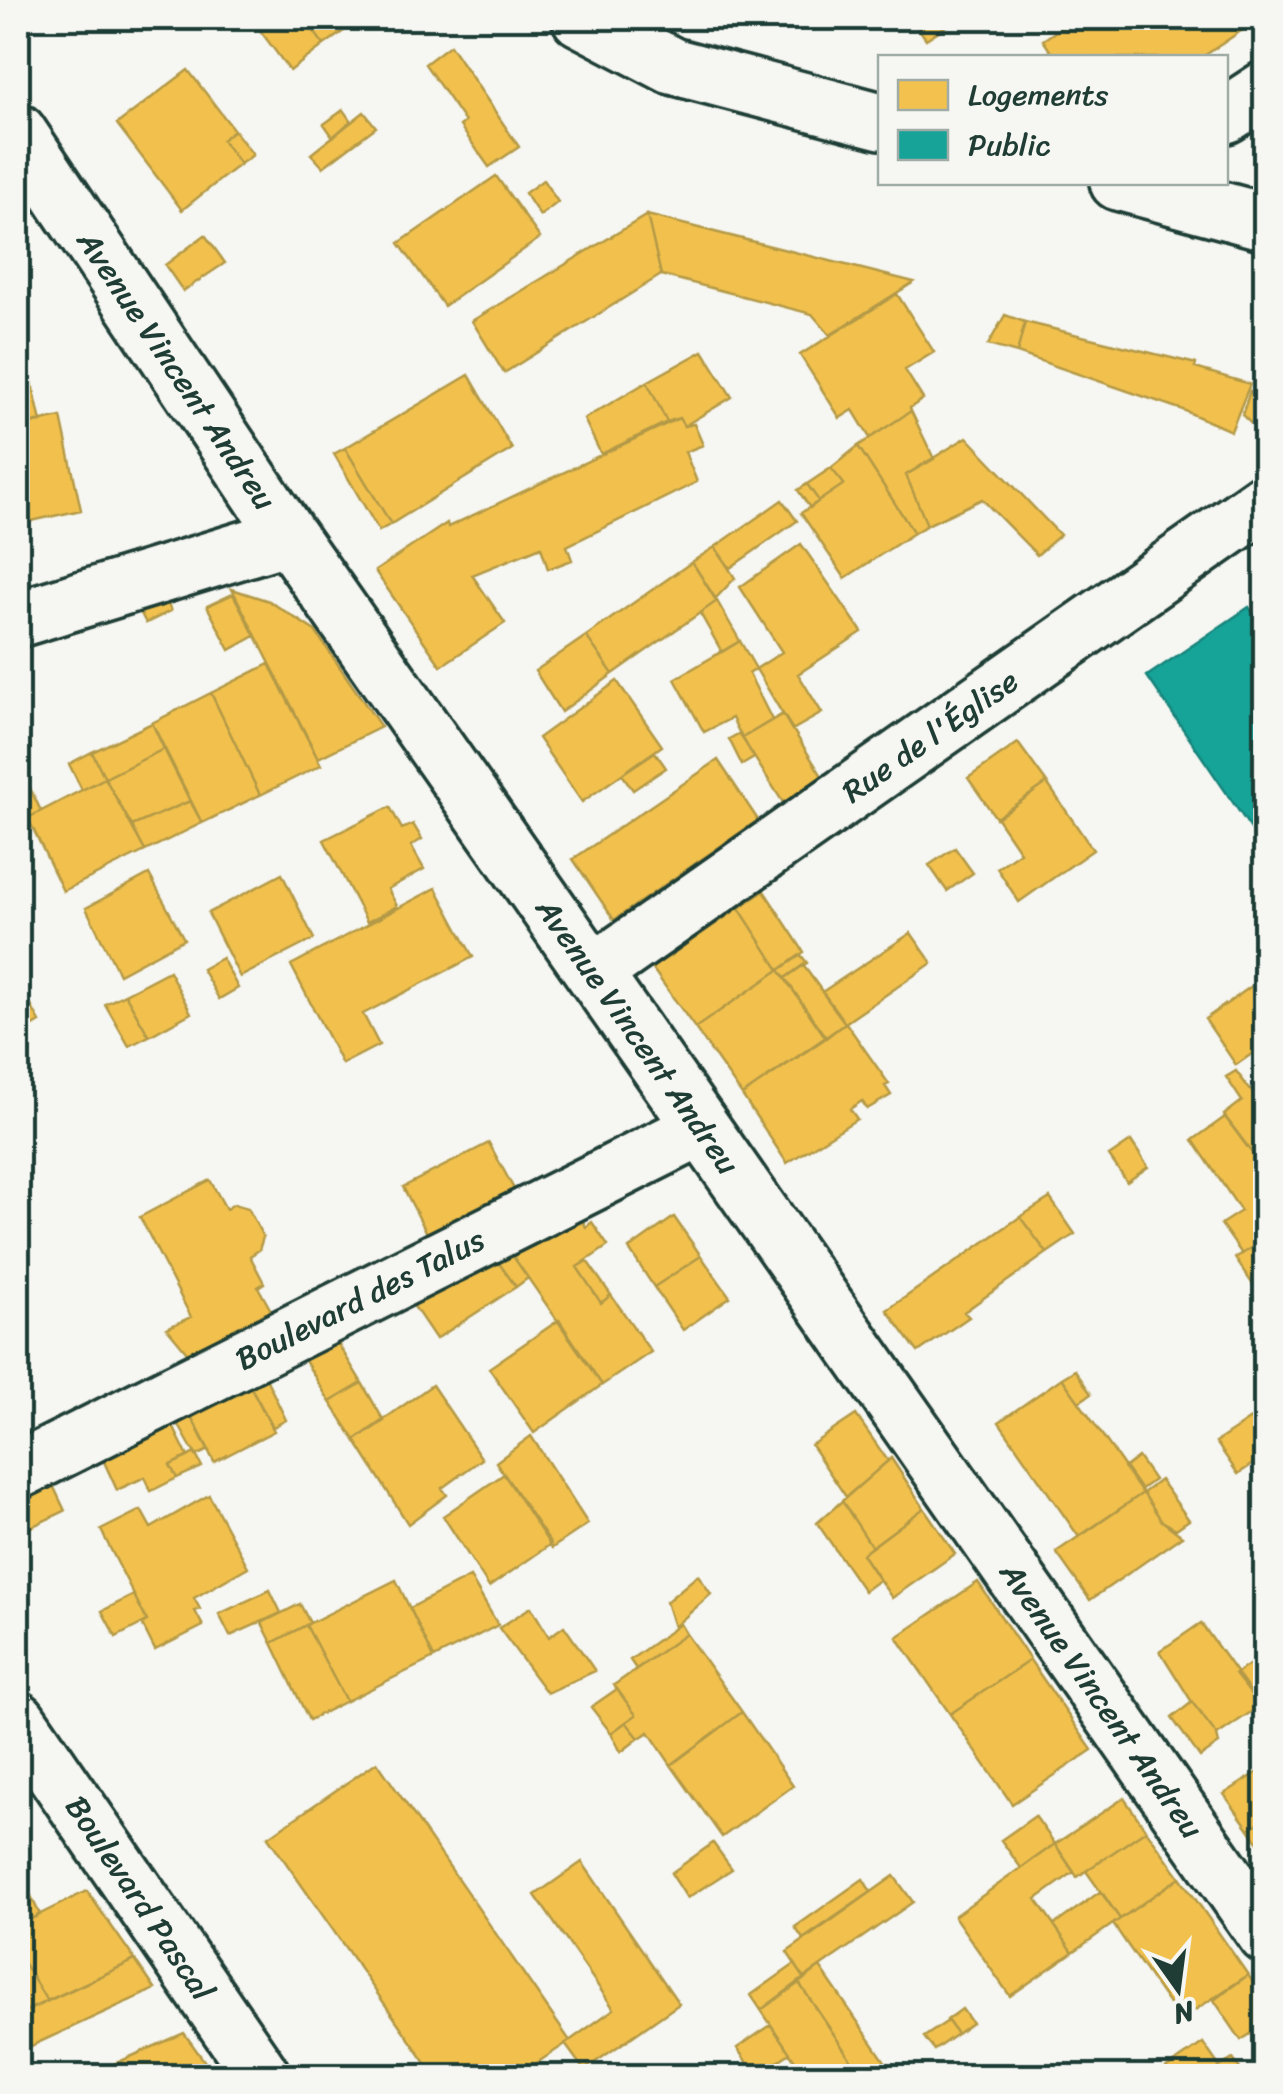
<svg xmlns="http://www.w3.org/2000/svg" width="1283" height="2094" font-family="Sriracha,sans-serif">
  <style>
    .homes { fill: #f2c14e; stroke: #b39946; stroke-width: 2.5 }
    .public { fill: #17a398; stroke: #19847a; stroke-width: 2.5 }
    .lines { fill: none; stroke-linecap: round; stroke-linejoin: round }
    .minor-casing { stroke: #1f3d34; stroke-width: 62 }
    .minor { stroke: #f6f6f2; stroke-width: 55 }
    .labels { text-anchor: middle; stroke-width: 10; stroke-linejoin: round; paint-order: stroke }
    .street-label { font-size: 32px; fill: #1f3d34; stroke: #f6f6f2 }
  </style>
  <rect width="100%" height="100%" fill="#f6f6f2"/>
  <filter id="ink" filterUnits="userSpaceOnUse"><feTurbulence type="fractalNoise" baseFrequency=".01" numOctaves="2"/><feDisplacementMap in="SourceGraphic" scale="20" xChannelSelector="R" yChannelSelector="G"/><feConvolveMatrix kernelMatrix="1 2 1 2 8 2 1 2 1" color-interpolation-filters="sRGB"/></filter>
  <g filter="url(#ink)">
    <path class="homes" d="M251 18H304L324 45 290 71Z
      M304 18H362L324 45Z
      M911 18H959L926 39Z
      M1075 18H1260L1201 58H1055L1043 40Z
      M450 45 519 147 489 167 460 126 465 122 425 64Z
      M188 70 234 130 222 140 240 164 182 210 117 124Z
      M343 110 351 121 333 137 324 124Z
      M364 112 376 127 323 167 311 154Z
      M234 130 253 155 240 164 222 140Z
      M496 176 540 238 444 306 399 243Z
      M543 180 558 202 540 216 525 193Z
      M647 215 661 275 504 373 472 321Z
      M647 215 914 282 830 335 812 314 661 275Z
      M205 235 225 263 183 291 165 265Z
      M897 294 934 352 905 370 923 399 910 408 911 411 870 438 853 410 840 418 800 355Z
      M1005 315 1025 322 1017 353 988 345Z
      M1025 322 1196 364 1195 368 1250 384 1231 431 1183 410 1017 353Z
      M703 351 732 397 684 426 679 418 667 422 647 382Z
      M469 375 512 449 391 524 345 448Z
      M32 382 41 422 18 426V386Z
      M647 382 667 422 601 454 584 419Z
      M1250 391 1266 403V438L1242 415Z
      M911 411 934 459 906 475 927 525 914 533 858 446Z
      M61 417 81 510 18 524V426Z
      M679 418 684 426 694 424 703 445 685 452 697 482 567 546 572 560 548 569 541 547 472 575 505 623 441 666 375 571 447 523 448 527Z
      M967 437 1060 535 1037 555 982 499 927 525 906 475Z
      M858 446 914 533 845 578 801 513 844 484 831 468Z
      M345 448 391 524 379 531 334 454Z
      M831 468 844 484 819 501 807 484Z
      M807 484 819 501 810 508 798 490Z
      M782 500 797 521 730 568 715 547Z
      M801 544 862 632 798 674 822 713 792 730 756 669 782 652 740 587Z
      M715 547 735 578 715 599 692 562Z
      M692 562 717 601 613 674 586 636Z
      M232 589 269 601 315 631 381 727 318 758Z
      M163 593 171 611 146 623 134 600Z
      M233 594 255 636 230 650 207 606Z
      M717 601 740 641 722 652 700 613Z
      M586 636 613 674 561 712 535 671Z
      M740 641 756 669 749 674 772 720 742 738 732 718 704 732 675 679Z
      M269 664 321 765 260 795 211 693Z
      M617 681 662 746 582 802 538 738Z
      M211 693 260 795 202 823 152 723Z
      M783 714 822 776 784 804 742 738Z
      M152 723 164 749 105 778 92 752Z
      M740 733 754 758 742 765 729 739Z
      M1018 743 1047 783 996 818 968 778Z
      M164 749 190 801 132 826 105 778Z
      M92 752 105 778 82 790 69 764Z
      M655 752 666 768 633 790 622 774Z
      M718 760 758 820 614 920 573 859Z
      M105 778 145 851 63 891 28 818Z
      M1047 783 1093 850 1019 902 997 868 1020 852 997 818Z
      M28 784 41 811 28 818 18 790Z
      M190 801 202 823 145 851 132 826Z
      M390 807 402 829 413 824 422 839 411 846 424 869 388 889 397 906 367 922 324 840Z
      M955 848 973 873 947 891 929 865Z
      M149 874 184 939 119 974 86 908Z
      M282 874 314 939 240 977 208 913Z
      M436 888 473 957 363 1014 379 1045 342 1064 291 965Z
      M764 891 804 952 779 970 739 908Z
      M739 908 779 970 695 1028 652 968Z
      M911 933 932 963 845 1023 822 992Z
      M801 955 807 963 785 978 779 970Z
      M222 958 238 988 219 999 202 969Z
      M803 965 845 1023 826 1038 785 978Z
      M779 970 826 1038 742 1095 695 1028Z
      M169 971 191 1013 149 1036 125 994Z
      M1266 976V1044L1236 1065 1205 1019Z
      M18 982 40 1022 25 1031 18 1018Z
      M125 994 149 1036 129 1046 105 1004Z
      M846 1023 889 1084 885 1086 891 1095 867 1109 862 1101 850 1109 857 1119 787 1163 742 1095Z
      M1236 1071 1266 1111V1153L1257 1159 1224 1115 1242 1101 1226 1077Z
      M1225 1117 1266 1172V1238L1242 1254 1221 1224 1241 1211 1193 1140Z
      M1131 1141 1148 1167 1127 1182 1109 1156Z
      M489 1143 515 1191 428 1235 403 1187Z
      M210 1180 226 1209 234 1204 248 1208 263 1237 259 1250 250 1256 264 1283 258 1287 273 1314 191 1357 167 1328 191 1317 140 1217Z
      M1050 1198 1075 1234 1047 1253 1020 1217Z
      M578 1212 586 1227 592 1222 608 1246 577 1267 601 1303 611 1295 651 1352 602 1385 508 1249Z
      M674 1217 701 1256 654 1287 629 1249Z
      M1020 1217 1047 1253 964 1312 969 1317 918 1352 887 1310Z
      M1266 1238V1304L1235 1258Z
      M508 1249 528 1278 516 1287 494 1256Z
      M494 1256 516 1287 436 1339 409 1299Z
      M701 1256 730 1297 683 1330 654 1287Z
      M587 1261 611 1295 601 1303 577 1267Z
      M559 1320 602 1385 534 1433 489 1368Z
      M334 1337 362 1383 330 1402 301 1354Z
      M1075 1370 1091 1394 1079 1402 1062 1378Z
      M264 1374 286 1420 273 1427 248 1382Z
      M1062 1378 1143 1493 1079 1537 999 1422Z
      M248 1382 274 1431 214 1462 189 1412Z
      M362 1383 384 1421 355 1440 330 1402Z
      M432 1385 482 1459 442 1488 447 1495 408 1524 355 1440Z
      M189 1412 209 1450 196 1456 176 1420Z
      M856 1415 888 1461 846 1497 811 1445Z
      M1255 1416 1266 1433V1455L1238 1474 1216 1442Z
      M171 1422 188 1457 170 1465 177 1478 151 1491 145 1477 117 1490 101 1455Z
      M531 1436 588 1524 552 1548 496 1462Z
      M195 1453 202 1467 177 1478 170 1465Z
      M1138 1457 1154 1480 1140 1490 1124 1468Z
      M891 1458 924 1508 872 1547 842 1501Z
      M504 1474 551 1544 489 1587 443 1516Z
      M50 1479 65 1511 18 1533V1494Z
      M1160 1480 1189 1520 1176 1529 1162 1521 1143 1493Z
      M1143 1493 1162 1521 1182 1536 1090 1600 1056 1552Z
      M209 1495 248 1567 194 1598 200 1609 195 1611 203 1626 155 1650 142 1624 147 1621 101 1530 141 1510 151 1528Z
      M842 1501 872 1547 862 1554 879 1580 864 1591 817 1523Z
      M924 1508 955 1554 892 1598 862 1554Z
      M698 1575 711 1594 674 1627 666 1602Z
      M470 1577 498 1625 434 1658 410 1608Z
      M396 1580 434 1658 346 1701 306 1625Z
      M978 1582 1030 1660 950 1714 897 1637Z
      M270 1590 281 1613 230 1636 219 1614Z
      M134 1595 147 1621 116 1637 102 1611Z
      M300 1604 310 1623 272 1643 262 1623Z
      M531 1607 549 1637 564 1626 595 1671 547 1693 499 1628Z
      M1201 1623 1260 1706 1217 1735 1192 1702 1160 1651Z
      M680 1624 686 1634 636 1669 630 1660Z
      M306 1625 346 1701 309 1720 272 1643Z
      M686 1634 742 1712 671 1765 649 1732 639 1738 626 1722 636 1715 614 1685Z
      M1266 1654V1702L1260 1706 1235 1674Z
      M1030 1660 1092 1750 1012 1804 950 1714Z
      M617 1689 636 1715 611 1733 591 1707Z
      M1192 1702 1217 1735 1219 1744 1200 1757 1172 1718Z
      M742 1712 793 1786 722 1837 671 1765Z
      M626 1722 639 1738 621 1752 611 1733Z
      M377 1762 570 2041 517 2076H435L268 1837Z
      M1266 1767V1818L1249 1829 1224 1794Z
      M1124 1798 1146 1830 1077 1877 1055 1844Z
      M1035 1816 1055 1844 1021 1868 1001 1840Z
      M1266 1818V1853L1249 1829Z
      M1146 1830 1180 1877 1120 1919 1086 1871Z
      M713 1843 732 1869 687 1898 671 1873Z
      M1055 1844 1074 1872 1036 1899 1073 1952 1010 1996 954 1916Z
      M582 1862 679 2004 584 2070 565 2044 614 2009 535 1895Z
      M20 1873 40 1915 18 1925V1875Z
      M894 1876 913 1902 804 1978 787 1952Z
      M1180 1877 1248 1975 1180 2020 1113 1924Z
      M863 1879 871 1892 803 1939 795 1927Z
      M87 1891 135 1960 47 2001 18 1954V1925Z
      M1101 1891 1120 1919 1073 1952 1054 1925Z
      M18 1954 47 2001 19 2014 18 2011Z
      M135 1960 155 1989 18 2052V2015Z
      M795 1964 804 1978 761 2010 751 1995Z
      M820 1967 895 2076H862L799 1983Z
      M1248 1975 1266 2000V2024L1241 2040 1214 2000Z
      M799 1983 862 2076H806L796 2062 761 2010Z
      M962 2009 972 2023 957 2034 947 2020Z
      M948 2021 957 2034 934 2050 924 2037Z
      M771 2025 790 2053 756 2076 737 2048Z
      M184 2033 215 2076H127L121 2061Z
      M1203 2043 1226 2076H1155Z
      M1233 2059 1245 2076H1226L1219 2067Z
      M121 2061 127 2076H92L91 2074Z"/>
    <path class="public" d="M1249 607 1266 632V851L1147 676Z"/>
    <g class="lines">
      <g class="minor-casing">
        <path id="minor" d="M580 18 672 66 881 121
          M1226 115 1266 89
          M18 132 288 536 1266 1935
          M1118 182 1266 222
          M18 619 288 536
          M594 972 1266 501
          M18 1471 702 1128
          M18 1720 262 2076"/>
      </g>
      <use href="#minor" class="minor"/>
    </g>
  </g>
  <g class="labels">
    <g class="street-label">
      <text transform="translate(177 370) rotate(56)" y="11">Avenue Vincent Andreu</text>
      <text transform="translate(930 736) rotate(-35)" y="11">Rue de l'Église</text>
      <text transform="translate(638 1036) rotate(55)" y="11">Avenue Vincent Andreu</text>
      <text transform="translate(360 1299) rotate(-27)" y="11">Boulevard des Talus</text>
      <text transform="translate(1102 1700) rotate(55)" y="11">Avenue Vincent Andreu</text>
      <text transform="translate(140 1898) rotate(56)" y="11">Boulevard Pascal</text>
    </g>
  </g>
  <rect width="1283" height="2094" fill="none" stroke="#f6f6f2" stroke-width="60"/>
  <rect x="30" y="30" width="1223" height="2034" fill="none" stroke="#1f3d34" stroke-width="4" filter="url(#ink)"/>
  <rect x="878" y="55" width="350" height="130" fill="#f6f6f2" stroke="#a0aca6" stroke-width="2.5"/>
  <rect x="898" y="80" width="50" height="30" fill="#f2c14e" stroke="#a0aca6" stroke-width="2.5"/>
  <text x="968" y="105" font-size="30" fill="#1f3d34">Logements</text>
  <rect x="898" y="130" width="50" height="30" fill="#17a398" stroke="#a0aca6" stroke-width="2.5"/>
  <text x="968" y="155" font-size="30" fill="#1f3d34">Public</text>
  <g transform="translate(1178 1989) rotate(166)" stroke="#f6f6f2" stroke-width="8" paint-order="stroke">
  <path d="M0-8L18 38L0 25L-18 38Z" fill="#1f3d34"/>
  <text y="-15" font-size="28" font-weight="bold" text-anchor="middle" fill="#1f3d34">N</text>
  </g>
</svg>
